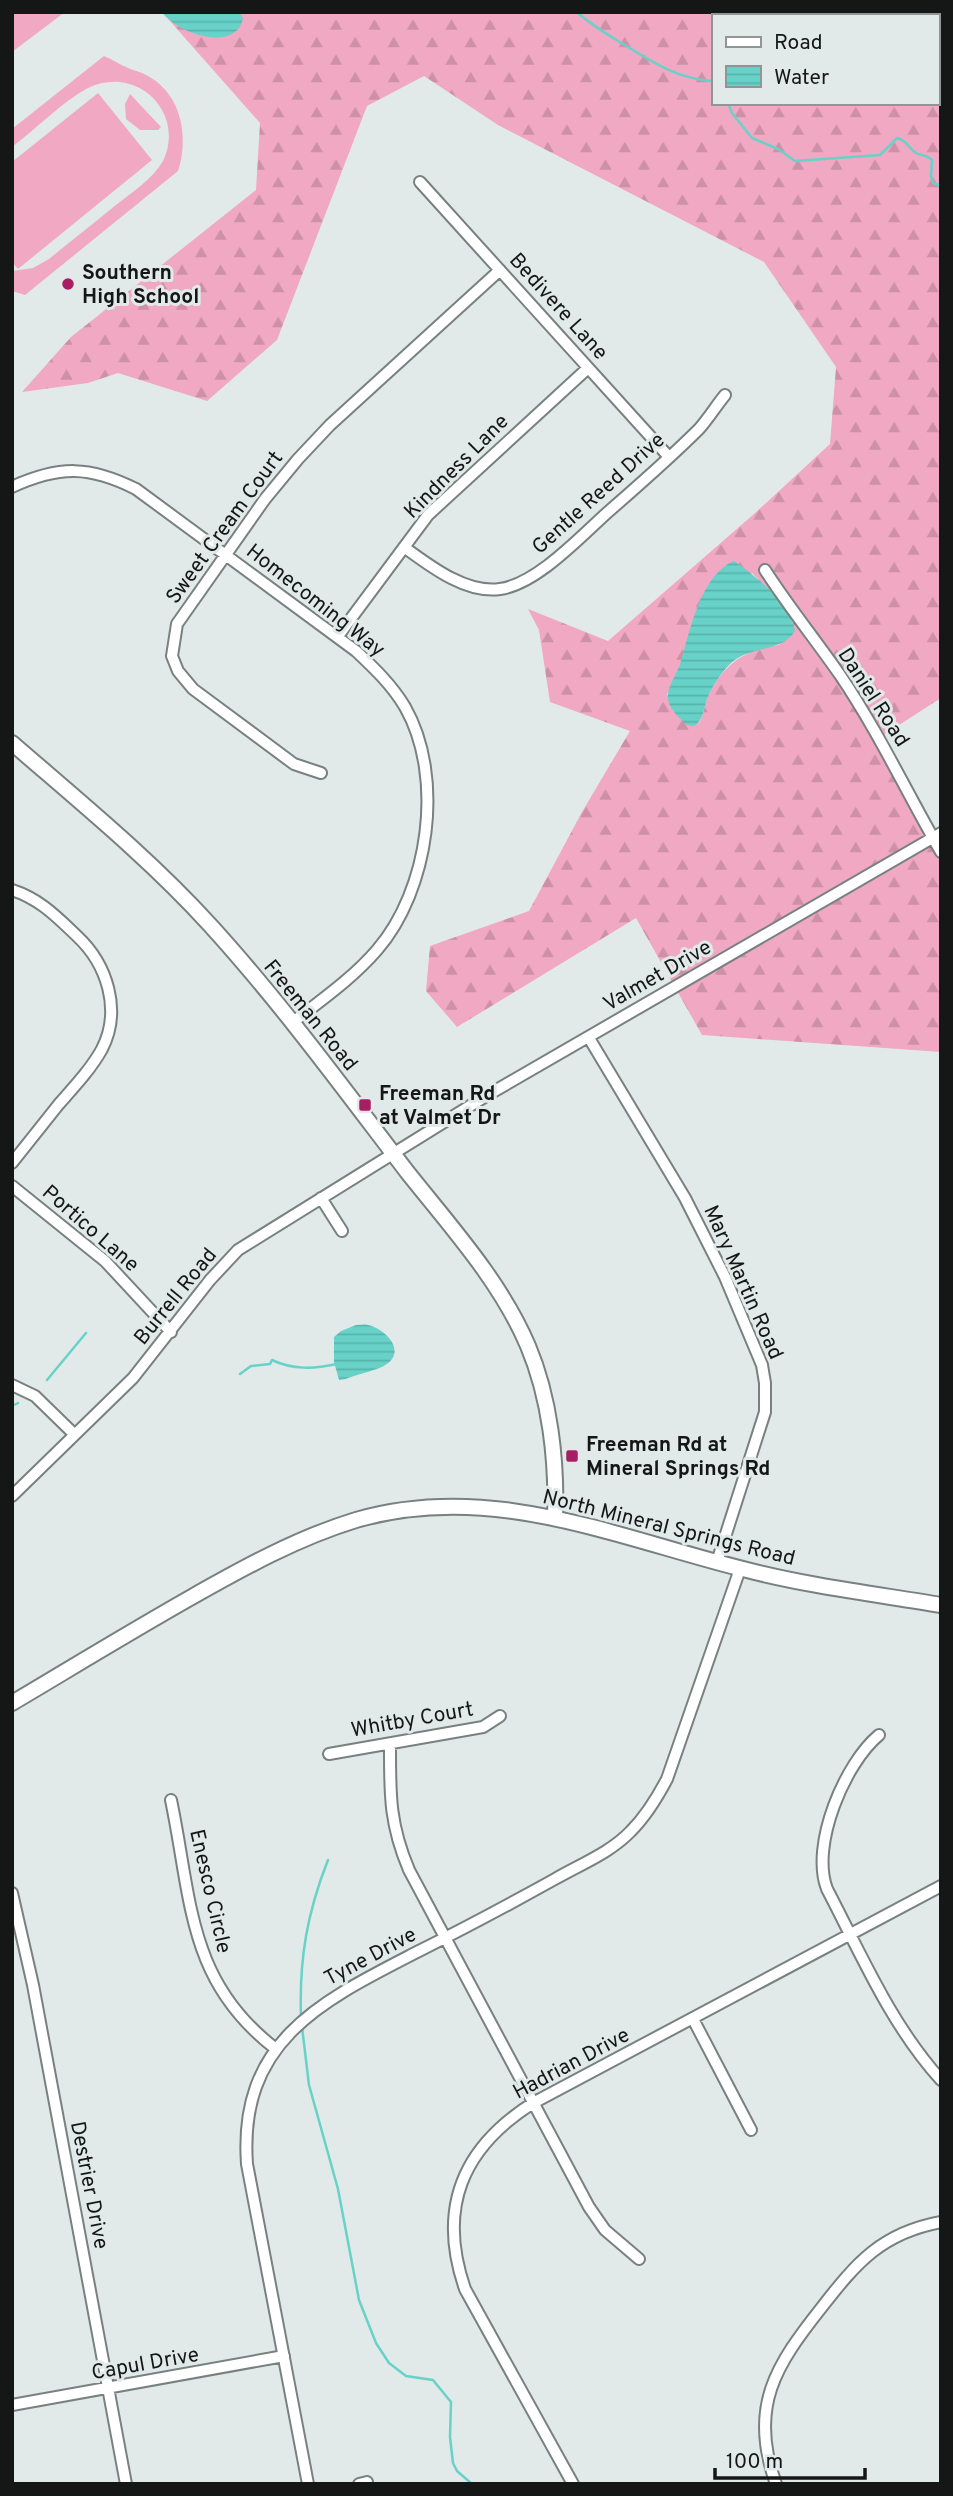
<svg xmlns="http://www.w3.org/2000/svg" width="953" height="2496" font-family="Overpass,sans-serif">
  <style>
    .forest { fill: url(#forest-firs); fill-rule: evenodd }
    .pitch { fill: #f1a8c2 }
    .water { fill: url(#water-rules) }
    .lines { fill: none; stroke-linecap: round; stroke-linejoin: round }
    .stream { stroke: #68d2c8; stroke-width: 2.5 }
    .minor-casing { stroke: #798180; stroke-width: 14 }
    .tertiary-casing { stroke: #798180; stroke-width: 18 }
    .minor { stroke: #fff; stroke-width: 10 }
    .tertiary { stroke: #fff; stroke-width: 14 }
    .poi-dot { fill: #a81e63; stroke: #e1eae9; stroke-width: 2.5 }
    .labels { text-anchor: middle; stroke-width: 6; stroke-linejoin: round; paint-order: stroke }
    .poi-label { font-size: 21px; font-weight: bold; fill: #141716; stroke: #e1eae9; text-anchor: start }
    .street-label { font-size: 21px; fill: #141716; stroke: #e1eae9 }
  </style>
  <defs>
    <pattern id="forest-firs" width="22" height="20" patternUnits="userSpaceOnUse" patternTransform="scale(1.75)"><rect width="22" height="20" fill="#f1a8c2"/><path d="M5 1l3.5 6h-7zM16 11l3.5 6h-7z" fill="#ce90a6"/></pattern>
    <pattern id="water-rules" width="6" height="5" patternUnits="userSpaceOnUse" patternTransform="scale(1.75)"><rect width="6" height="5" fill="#68d2c8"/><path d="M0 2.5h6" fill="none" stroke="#59b4ab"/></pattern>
  </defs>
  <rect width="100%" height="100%" fill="#e1eae9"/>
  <path class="forest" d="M162 12H941V698L882 736 935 833 941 830V1052L702 1035 636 918 457 1027 426 991 430 946 529 911 582 812 630 731 550 702 539 630 528 609 608 641 754 514 830 444 836 367 764 262 498 125 424 76 367 106 277 340 207 401 118 373 88 383 22 392 71 337 256 190 260 123ZM713 16H937V103H713ZM752 573 774 596 794 620 779 645C745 649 722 665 708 697 704 706 704 715 699 723L667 695 680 666 692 626Z"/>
  <path class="pitch" d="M12 12H65L12 52Z
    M104 56C112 59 120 65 128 68 135 71 142 72 148 76 182 95 189 137 178 171L25 295 12 291V271L33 268 49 259C71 241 94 223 116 205 132 192 152 180 163 161 171 145 171 126 162 110 148 84 115 74 88 88 62 102 36 129 12 147V129Z
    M98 93 152 160 18 269 12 262V162Z
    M130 94 161 127 158 130H140L126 119 125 104Z"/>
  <path class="water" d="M162 12H239L243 18C236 54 176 33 162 12Z
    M734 561C757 577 790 603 795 631 782 653 748 645 729 665 721 673 712 687 708 697 703 708 705 719 694 726L687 725C679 718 666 706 668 694 669 684 677 674 680 664 690 632 700 575 734 561Z
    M356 1325C360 1325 364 1324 368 1325 383 1328 407 1349 387 1364 379 1370 357 1374 346 1379L339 1380 334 1362V1337L341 1331Z"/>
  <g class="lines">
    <path class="stream" d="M577 12C591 25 607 34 623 44 653 62 677 79 713 81
      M728 103 732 113 752 138 778 149 795 161 880 155 897 138C907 140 908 148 916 153 922 156 927 155 932 160L931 176 933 183 941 186
      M240 1374 251 1366 270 1364 272 1360C293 1370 314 1369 337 1364
      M47 1380 86 1333
      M12 1406 18 1403
      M301 2017C299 1960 307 1913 328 1860
      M302 2027 309 2085 338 2189 359 2300 376 2343 389 2363 406 2376 433 2380 451 2402 450 2437 453 2463 457 2471 472 2484"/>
    <g class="minor-casing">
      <path id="minor" d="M420 182 669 457
        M12 487C60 465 90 466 136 489L356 651C374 668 392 685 405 707 445 777 429 890 377 950 352 979 321 1000 292 1023
        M404 547C430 566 466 594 500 589 537 584 581 536 608 512 639 485 670 458 699 429 708 419 716 406 725 395
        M765 570C788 606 815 639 840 675 878 731 907 793 941 852
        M338 636 428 515 588 368
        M321 773 294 764 193 689 178 671 172 656 177 624 265 499 298 459 330 425 500 270
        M12 890C40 899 57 917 77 936 107 964 122 1010 102 1049 91 1069 74 1087 59 1104 43 1124 28 1143 12 1163
        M589 1038 685 1198 725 1277 762 1365 765 1383V1412L717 1562
        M12 1186 105 1261 171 1332
        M321 1198 342 1231
        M12 1385 35 1396 74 1434
        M12 1496 133 1378 210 1280 238 1250 486 1096 941 833
        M879 1735C845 1763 810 1845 827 1889 861 1954 891 2025 941 2080
        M390 1744C390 1793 389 1823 409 1870L589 2207 605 2230 639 2259
        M329 1754 483 1727 500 1716
        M171 1800C192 1900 187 1981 276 2049
        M12 1893 33 1985 126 2484
        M693 2019 751 2130
        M12 2405 284 2356
        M308 2484 247 2164C238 2039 324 2000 419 1951 465 1928 510 1904 555 1879 581 1864 610 1853 631 1831 646 1816 657 1798 667 1779L740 1569
        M359 2484 367 2482
        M573 2484 465 2289C437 2208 462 2148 533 2103L941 1886
        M776 2484C748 2407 776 2365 822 2307 857 2262 882 2233 941 2222"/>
    </g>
    <g class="tertiary-casing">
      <path id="tertiary" d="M12 743C80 802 150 859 210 925 281 1003 344 1089 408 1173 451 1227 501 1282 528 1346 550 1398 557 1461 555 1517
        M12 1703C71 1668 130 1632 190 1598 243 1568 297 1538 356 1520 491 1481 615 1537 743 1569 808 1586 875 1594 941 1605"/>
    </g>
    <use href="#minor" class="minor"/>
    <use href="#tertiary" class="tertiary"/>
  </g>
  <g class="poi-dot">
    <circle cx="68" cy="284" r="7"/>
    <rect x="358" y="1098" width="14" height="14" rx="3.5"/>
    <rect x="565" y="1449" width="14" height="14" rx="3.5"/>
  </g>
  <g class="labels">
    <g class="poi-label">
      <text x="82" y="279">Southern<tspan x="82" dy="24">High School</tspan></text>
      <text x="379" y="1100">Freeman Rd<tspan x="379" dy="24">at Valmet Dr</tspan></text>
      <text x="586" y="1451">Freeman Rd at<tspan x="586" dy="24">Mineral Springs Rd</tspan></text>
    </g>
    <g class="street-label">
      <text transform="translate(559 306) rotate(48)" y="7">Bedivere Lane</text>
      <text transform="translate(456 466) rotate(-45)" y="7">Kindness Lane</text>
      <text transform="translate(598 493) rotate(-42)" y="7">Gentle Reed Drive</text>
      <text transform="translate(224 527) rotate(-54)" y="7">Sweet Cream Court</text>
      <text transform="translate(316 600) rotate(38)" y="7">Homecoming Way</text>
      <text transform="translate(874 697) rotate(57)" y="7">Daniel Road</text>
      <text transform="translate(657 975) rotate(-30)" y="7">Valmet Drive</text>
      <text transform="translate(311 1015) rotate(51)" y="7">Freeman Road</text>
      <text transform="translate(91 1228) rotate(41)" y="7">Portico Lane</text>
      <text transform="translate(744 1282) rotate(66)" y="7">Mary Martin Road</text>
      <text transform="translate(175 1296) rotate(-51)" y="7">Burrell Road</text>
      <text transform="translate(669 1527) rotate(14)" y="7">North Mineral Springs Road</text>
      <text transform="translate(412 1719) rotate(-10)" y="7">Whitby Court</text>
      <text transform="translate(211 1891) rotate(77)" y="7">Enesco Circle</text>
      <text transform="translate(370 1956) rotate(-28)" y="7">Tyne Drive</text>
      <text transform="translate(571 2063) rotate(-28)" y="7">Hadrian Drive</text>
      <text transform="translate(90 2185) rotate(79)" y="7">Destrier Drive</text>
      <text transform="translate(145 2363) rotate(-10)" y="7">Capul Drive</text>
    </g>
  </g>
  <rect width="953" height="2496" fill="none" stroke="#141716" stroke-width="28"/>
  <rect x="712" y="14" width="228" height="91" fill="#e1eae9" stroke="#8f9695" stroke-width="2"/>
  <rect x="726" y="37" width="35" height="10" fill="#ffffff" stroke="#8f9695" stroke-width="2"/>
  <text x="774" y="49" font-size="21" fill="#141716">Road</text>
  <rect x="726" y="66" width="35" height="21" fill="url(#water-rules)" stroke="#8f9695" stroke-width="2"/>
  <text x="774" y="84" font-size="21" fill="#141716">Water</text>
  <path d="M715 2468v10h150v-10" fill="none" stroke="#141716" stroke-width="3.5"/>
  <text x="726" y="2468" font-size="21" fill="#141716" stroke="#e1eae9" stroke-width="5" paint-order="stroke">100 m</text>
</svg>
